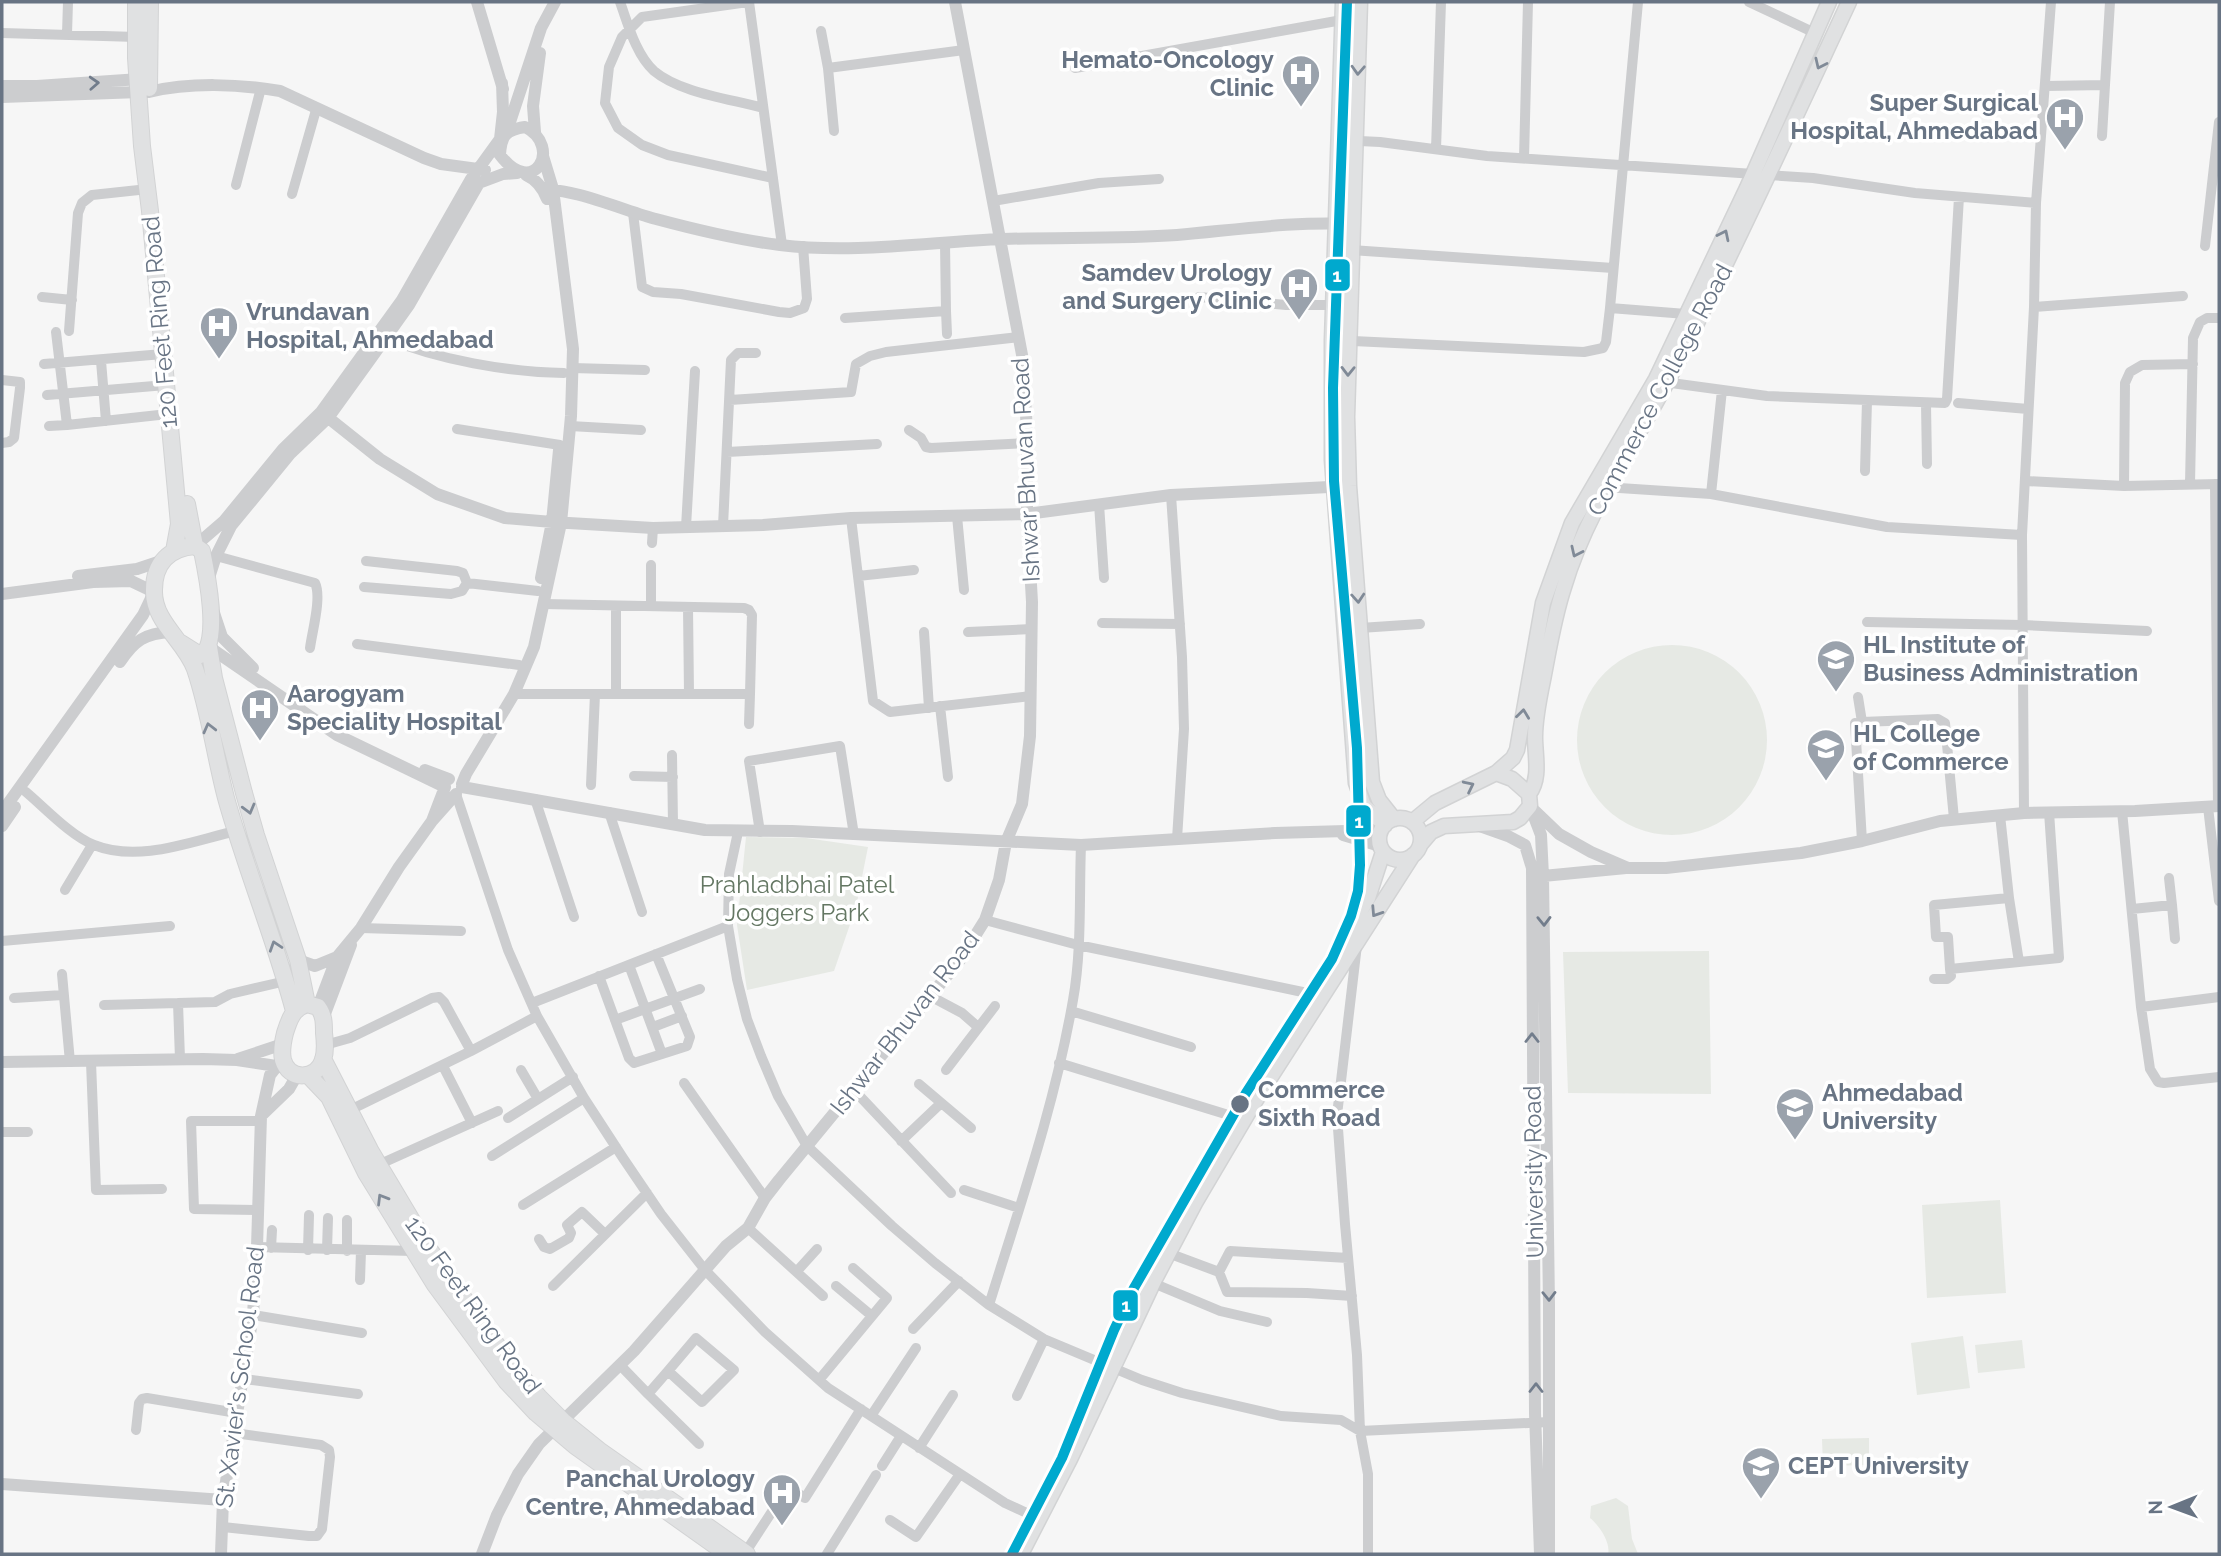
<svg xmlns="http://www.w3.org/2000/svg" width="2221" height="1556" font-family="Raleway,sans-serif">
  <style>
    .green { fill: #e6e9e4 }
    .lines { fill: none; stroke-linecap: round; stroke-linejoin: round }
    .secondary-casing { stroke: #d2d3d4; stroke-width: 17 }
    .primary-casing { stroke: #d2d3d4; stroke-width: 18 }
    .minor { stroke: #cccdcf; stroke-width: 10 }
    .tertiary { stroke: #cccdcf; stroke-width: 12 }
    .secondary { stroke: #e0e1e2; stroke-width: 14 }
    .primary { stroke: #e0e1e2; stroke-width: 16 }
    .metro-1-casing { stroke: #fff; stroke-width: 16 }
    .metro-1 { stroke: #00a9ce; stroke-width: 10 }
    .oneway { stroke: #808a97 }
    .oneway2 { stroke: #727d8c }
    .stop-dot { fill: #687484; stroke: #fff; stroke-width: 2.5 }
    .labels { text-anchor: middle; stroke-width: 7; stroke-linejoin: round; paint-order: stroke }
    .poi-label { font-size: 24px; font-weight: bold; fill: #687484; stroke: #fff; text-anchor: start }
    .street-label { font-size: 24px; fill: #687484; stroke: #fff }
    .park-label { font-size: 24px; fill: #647763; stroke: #fff }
    .stop-label { font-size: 24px; font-weight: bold; fill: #687484; stroke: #fff; text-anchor: start }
    .line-badge { stroke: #fff; stroke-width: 2.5 }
    .badge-label { font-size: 19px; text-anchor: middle; font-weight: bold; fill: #fff }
  </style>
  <rect width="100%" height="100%" fill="#f6f6f6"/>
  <path class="green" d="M1577 740a95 95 0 1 1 190 0a95 95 0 1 1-190 0Z
    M746 837 806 838 868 847 856 907 834 971 747 990 737 925Z
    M1709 951 1711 1094 1568 1093 1563 952Z
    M2000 1200 2006 1293 1927 1298 1922 1205Z
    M1963 1336 1970 1388 1917 1395 1911 1343Z
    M2022 1340 2025 1368 1978 1373 1975 1345Z
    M1869 1438V1465L1823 1466 1822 1439Z
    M1616 1498 1628 1506 1632 1539 1638 1554H1608C1611 1543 1599 1525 1590 1518L1591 1506Z"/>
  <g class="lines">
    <g class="secondary-casing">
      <path id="secondary" d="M1343 2 1332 340V460L1356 783 1364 806 1385 825
        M1360 2 1347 417 1349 486 1372 782 1379 800 1394 819
        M1496 773 1513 758 1517 750 1543 603 1572 523 1656 379 1747 188 1829 2
        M1529 794C1541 778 1535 756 1535 737 1535 718 1539 699 1543 680 1549 649 1554 617 1564 587 1588 506 1641 436 1678 361 1738 242 1793 122 1849 2
        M1379 839a21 21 0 1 1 42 0a21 21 0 1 1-42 0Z
        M1412 822 1435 803 1496 773 1512 779 1529 794 1530 806 1520 818 1513 822 1444 826 1431 832 1420 845
        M1315 990 1368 898 1383 852
        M1090 1393 1117 1335
        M1021 1554 1070 1459 1155 1279 1195 1203 1254 1103 1413 855"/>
    </g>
    <g class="primary-casing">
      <path id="primary" d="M136 2V58L142 146 150 211 179 524 174 551
        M149 88 150 2
        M187 504 195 546
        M181 643 200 655C222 647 206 570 202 551L195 546C169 548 154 563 154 590 153 622 185 641 195 669 209 710 215 756 226 798 246 870 275 939 294 1011
        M209 647 214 678 244 793 256 835 298 960 307 1004
        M307 1004 318 1007C324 1015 324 1023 324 1033 325 1042 326 1051 323 1060 316 1080 289 1081 283 1060 281 1051 283 1041 285 1033 289 1020 293 1008 307 1004Z
        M323 1059 370 1150 429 1249 506 1358 539 1397 563 1421 599 1450 747 1554
        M308 1075 329 1097 366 1173 435 1285 506 1381 536 1413 575 1446 727 1554"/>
    </g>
    <path class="minor" d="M620 2C628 24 636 55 654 71 680 93 731 99 763 108
      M748 2 642 17 622 37 609 67 605 103 618 128 642 145 668 155 773 178
      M749 2 782 245
      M1749 2 1817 34
      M821 31 828 68
      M2 33 137 37
      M67 34 68 2
      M1075 68 1342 20
      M2046 86 2105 85 2110 2
      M834 131 828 68 964 50
      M2102 136 2105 85
      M1339 140 1380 142 1487 156 1813 178 1915 193 2036 203
      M1436 149 1441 2
      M1524 158 1528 2
      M236 185 261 88
      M292 194 316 110
      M993 201 1099 183 1159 179
      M633 213 642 287 653 292 681 294 779 312 790 313 804 308 807 299 803 246
      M2205 246 2219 122
      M1351 250 1613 268
      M42 297 72 300
      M1199 297 1286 305H1333
      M2034 307 2183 296
      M1610 308 1686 314
      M946 311 947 334
      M845 318 946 311 945 243
      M69 331 78 213 82 203 92 195 148 189
      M56 332 67 425 168 414
      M386 338C438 360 508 372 564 373
      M1332 340 1584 352 1603 348 1606 342 1610 308 1638 2
      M101 361 106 421
      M44 364 163 354
      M572 368 645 370
      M2 380 20 382V388L14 438 9 442 2 443
      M1664 382 1767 396 1945 403 1947 399 1959 197
      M47 395 166 385
      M730 400 851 392 856 364 870 356 886 352 1019 337
      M1958 403 2028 409
      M1926 404 1927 464
      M49 426 67 425
      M570 426 641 430
      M457 429 560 445
      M909 430 921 438 926 447 931 448 1026 443
      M727 452 877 444
      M1865 471 1867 401
      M2026 481 2124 486 2219 484
      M2190 484 2193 338 2200 322 2207 318H2219
      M2215 484 2218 807
      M2124 486 2125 383 2130 372 2142 365 2193 364
      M1604 487 1711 494 1887 527 2022 535
      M1711 494 1722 390
      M1171 495 1182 657 1184 729 1177 839
      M1099 504 1104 578
      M957 516 964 590
      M851 518 873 701 890 712 1031 696
      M723 526 731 360 738 353H756
      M686 527 695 371
      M652 543 653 528
      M216 556 315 583C322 597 312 632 310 648
      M366 561 457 571 463 573 467 583
      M858 576 914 570
      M467 583 538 591
      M364 587 451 594 462 591 467 583
      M544 604 744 608 749 610 752 615 750 694H595
      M651 606V565
      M688 607 689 694
      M1867 622 2022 625 2147 631
      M1102 623 1180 624
      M1360 628 1420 624
      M924 632 929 708
      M968 632 1032 629
      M357 644 519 665
      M514 694H595L591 785
      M616 694V606
      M1858 697 1862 722 1938 719 1945 723 1954 819
      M940 706 948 777
      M1855 723 1862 841
      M749 724 750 694
      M672 755 673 824
      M634 776 673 777
      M26 792C45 808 71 836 94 845 139 863 192 841 236 831
      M456 794 508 950 537 1016 584 1098 623 1158 661 1214 705 1270 765 1332 828 1388 1005 1503 1031 1515
      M535 799 574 917
      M2208 807 2219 901
      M2122 811 2141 1007 2150 1069 2158 1082 2164 1083 2219 1077
      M609 812 642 912
      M2024 813 2022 535 2034 307 2036 203 2051 2
      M2000 815 2009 898 1934 905 1936 937H1948L1950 969 2059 958 2049 812
      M738 832 729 874 728 926 737 979 747 1019 761 1056 778 1096 807 1146 892 1226 935 1263 989 1305 1044 1339 1142 1380 1182 1393 1281 1416 1341 1420 1360 1431 1549 1422
      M760 832 749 761 840 746 854 835
      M2169 878 2172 905
      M65 890 92 845
      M2009 898 2019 962
      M2132 909 2172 905 2175 939
      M985 920 1078 945 1312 994
      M361 928 461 931
      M2 941 170 926
      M1357 945 1337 1115 1345 1224 1357 1355 1360 1431 1368 1474V1554
      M629 965 662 1054
      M62 974 70 1062
      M599 976 629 1058 634 1063 687 1046 690 1037 656 954
      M1934 979H1947L1951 976 1950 969
      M930 996 962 1013 978 1027
      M14 998 63 995
      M178 1003 180 1059
      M532 1003 728 926
      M104 1005 215 1002 230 994 286 981
      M2141 1007 2219 997
      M1071 1011 1191 1047
      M615 1020 700 989
      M653 1027 682 1016
      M325 1045 350 1038 432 998 439 997 444 1002 471 1051 350 1110
      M471 1051 537 1016
      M91 1062 96 1190 162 1189
      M1059 1063 1235 1117
      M443 1066 472 1123
      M521 1070 538 1099
      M946 1070 995 1006
      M684 1083 765 1198
      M919 1084 971 1128
      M853 1089 951 1193
      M508 1118 573 1077
      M2 1132H28
      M901 1141 941 1103
      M492 1156 584 1098
      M378 1165 498 1111
      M964 1190 1019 1208
      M523 1205 616 1147
      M258 1210 194 1209 191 1121H261
      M347 1220V1251
      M748 1228 823 1296
      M539 1239 544 1247 550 1249 569 1238 571 1233 567 1225 582 1212 605 1234
      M257 1247 413 1251
      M271 1248 272 1230
      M308 1250 309 1215
      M327 1250 328 1218
      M1168 1253 1219 1272 1230 1251 1348 1258
      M797 1271 817 1249
      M1219 1272 1227 1292 1307 1293 1352 1296
      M360 1280 361 1251
      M1153 1283 1220 1311 1267 1322
      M553 1286 647 1193
      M836 1286 872 1316
      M989 1305C1020 1205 1055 1104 1073 1000 1082 950 1079 896 1081 845
      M253 1315 362 1333
      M913 1329 959 1281
      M620 1365 648 1394 668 1371 702 1402 734 1370 696 1338 668 1371
      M244 1379 358 1394
      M819 1380 887 1298 853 1268
      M648 1394 699 1444
      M1017 1396 1044 1339
      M871 1416 916 1348
      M136 1430 139 1403 142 1399 147 1398 237 1413
      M919 1448 953 1395
      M882 1466 901 1436
      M890 1520 916 1537 960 1474
      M223 1527 309 1536H317L322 1529 330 1457 329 1450 321 1445 234 1433
      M745 1553 788 1487 805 1498 861 1409
      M827 1554 876 1475"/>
    <path class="tertiary" d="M477 2 503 89
      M2 86H37L140 79
      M149 92C190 82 239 84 280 91L424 158 441 164 485 170
      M2 97 140 92
      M525 127C563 146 534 200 500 155 501 136 505 130 525 127Z
      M507 131 541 28 555 2
      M535 132 533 106 540 53
      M526 175C537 180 543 188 547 199
      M544 191C565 185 631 213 656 219 697 230 738 240 780 245 854 254 929 242 1003 239 1061 237 1119 239 1177 235 1235 230 1294 221 1352 224
      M321 412 380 459 437 494 505 518 552 522 653 528 763 525 851 518 1027 514 1171 495 1349 486
      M195 546 224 521 283 449 321 412 402 300 471 179 500 139 503 112 502 83
      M78 576 137 569 161 561
      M541 578 552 522 559 450
      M208 581 216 556 231 526 290 454 328 418 372 357 409 305 479 183 503 174 517 173
      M2 594 93 582 131 581 154 592 143 615 2 812
      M214 613 222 637 253 668
      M209 647 337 735 445 787 432 821
      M120 662C134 641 145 633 171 632
      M425 770 449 779
      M462 784 466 774 514 694 534 647 561 523 571 416 573 349 553 189 543 156
      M462 787 705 830 792 831 1081 845 1275 833 1381 830
      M1530 806 1541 835 1543 876 1549 1305V1554
      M1535 811 1559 834 1591 852 1628 868H1666L1801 853 1862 841 1940 821 2024 813 2135 811 2219 806
      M1477 825 1508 836 1525 845 1532 868 1535 1413 1540 1554
      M2 826 15 807
      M1343 835 1380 846
      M1543 876 1626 868
      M298 960 315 966 337 957
      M318 1007 337 957 361 928 399 867 432 821 456 794
      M323 1019 351 945
      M238 1059 283 1044
      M2 1062 203 1059 237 1060 283 1067
      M261 1116 289 1089 297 1075
      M2 1484 223 1500
      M221 1554 223 1500 253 1315 257 1247 261 1116 270 1075 277 1066
      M482 1554 497 1515 518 1474 539 1444 634 1351 726 1246 748 1228 765 1198 779 1180 960 960 985 920 999 880 1006 842 1022 804 1030 736 1032 602 1027 514V433L1023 360 955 2"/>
    <use href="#secondary" class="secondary"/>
    <use href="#primary" class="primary"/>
    <g class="metro-1-casing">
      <path id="metro-1" d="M1012 1554 1062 1458 1114 1330 1134 1288 1246 1093 1332 959 1351 916 1358 891 1360 865 1357 748 1334 481 1333 388 1347 2"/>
    </g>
    <use href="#metro-1" class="metro-1"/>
  </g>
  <defs><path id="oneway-chevron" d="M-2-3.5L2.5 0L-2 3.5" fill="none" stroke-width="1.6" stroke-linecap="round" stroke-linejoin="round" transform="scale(1.75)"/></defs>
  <g class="oneway">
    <use href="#oneway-chevron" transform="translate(1820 64) rotate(115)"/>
    <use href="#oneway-chevron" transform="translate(1358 70) rotate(93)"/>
    <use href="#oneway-chevron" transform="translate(1724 235) rotate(-64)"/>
    <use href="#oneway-chevron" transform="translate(1348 371) rotate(91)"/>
    <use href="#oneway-chevron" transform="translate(1576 552) rotate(115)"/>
    <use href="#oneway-chevron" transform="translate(1358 598) rotate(86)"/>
    <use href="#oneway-chevron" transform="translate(1523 714) rotate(-83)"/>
    <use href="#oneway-chevron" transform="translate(209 728) rotate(-104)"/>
    <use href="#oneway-chevron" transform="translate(1469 786) rotate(-26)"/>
    <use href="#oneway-chevron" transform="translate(249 809) rotate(75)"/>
    <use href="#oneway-chevron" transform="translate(1376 912) rotate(123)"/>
    <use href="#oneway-chevron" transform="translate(275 946) rotate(-108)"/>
    <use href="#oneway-chevron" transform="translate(382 1199) rotate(-121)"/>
  </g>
  <g class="oneway2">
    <use href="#oneway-chevron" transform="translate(94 83) rotate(-3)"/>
    <use href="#oneway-chevron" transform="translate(1544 921) rotate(89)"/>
    <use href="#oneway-chevron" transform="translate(1532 1038) rotate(-90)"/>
    <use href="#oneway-chevron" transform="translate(1549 1296) rotate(89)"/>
    <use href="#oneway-chevron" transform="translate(1536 1388) rotate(-90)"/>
  </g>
  <defs>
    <g id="hospital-pin" transform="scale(2.0125)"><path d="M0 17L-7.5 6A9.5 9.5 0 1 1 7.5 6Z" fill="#9aa2ac" stroke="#fff"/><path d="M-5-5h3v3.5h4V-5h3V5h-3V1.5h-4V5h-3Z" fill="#fff"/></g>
    <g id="university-pin" transform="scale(2.0125)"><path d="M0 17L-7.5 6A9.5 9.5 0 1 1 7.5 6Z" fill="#9aa2ac" stroke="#fff"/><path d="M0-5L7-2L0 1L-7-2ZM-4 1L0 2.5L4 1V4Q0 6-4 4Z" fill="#fff"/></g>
  </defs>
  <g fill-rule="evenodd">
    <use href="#hospital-pin" x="1301" y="74"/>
    <use href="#hospital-pin" x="2065" y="117"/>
    <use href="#hospital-pin" x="1299" y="287"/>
    <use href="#hospital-pin" x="219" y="326"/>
    <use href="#university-pin" x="1836" y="659"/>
    <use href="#hospital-pin" x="260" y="708"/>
    <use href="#university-pin" x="1826" y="748"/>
    <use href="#university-pin" x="1795" y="1107"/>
    <use href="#university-pin" x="1761" y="1466"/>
    <use href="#hospital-pin" x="782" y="1493"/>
  </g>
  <circle class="stop-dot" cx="1240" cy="1104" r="10"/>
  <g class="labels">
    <g class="poi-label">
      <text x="1274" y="68" text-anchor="end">Hemato-Oncology<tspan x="1274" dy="28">Clinic</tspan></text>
      <text x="2038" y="111" text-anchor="end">Super Surgical<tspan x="2038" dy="28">Hospital, Ahmedabad</tspan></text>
      <text x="1272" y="281" text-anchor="end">Samdev Urology<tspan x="1272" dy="28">and Surgery Clinic</tspan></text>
      <text x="246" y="320">Vrundavan<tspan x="246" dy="28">Hospital, Ahmedabad</tspan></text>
      <text x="1863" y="653">HL Institute of<tspan x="1863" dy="28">Business Administration</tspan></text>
      <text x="287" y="702">Aarogyam<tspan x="287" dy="28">Speciality Hospital</tspan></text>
      <text x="1853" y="742">HL College<tspan x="1853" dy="28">of Commerce</tspan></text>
      <text x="1822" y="1101">Ahmedabad<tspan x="1822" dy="28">University</tspan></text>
      <text x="1788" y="1474">CEPT University</text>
      <text x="755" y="1487" text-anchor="end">Panchal Urology<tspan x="755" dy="28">Centre, Ahmedabad</tspan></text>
    </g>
    <g class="street-label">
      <text transform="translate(160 322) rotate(-95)" y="8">120 Feet Ring Road</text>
      <text transform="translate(1660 390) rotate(-62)" y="8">Commerce College Road</text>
      <text transform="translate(1026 470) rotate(-93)" y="8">Ishwar Bhuvan Road</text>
      <text transform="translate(905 1023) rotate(-52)" y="8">Ishwar Bhuvan Road</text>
      <text transform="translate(1534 1172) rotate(-91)" y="8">University Road</text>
      <text transform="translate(473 1305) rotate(54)" y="8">120 Feet Ring Road</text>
      <text transform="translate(240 1377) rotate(-83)" y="8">St. Xavier's School Road</text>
    </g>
    <g class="park-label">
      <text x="797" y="893">Prahladbhai Patel<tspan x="797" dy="28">Joggers Park</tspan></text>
    </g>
    <g class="stop-label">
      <text x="1258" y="1098">Commerce<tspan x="1258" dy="28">Sixth Road</tspan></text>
    </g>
  </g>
  <g class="line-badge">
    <rect x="1324" y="258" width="27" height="34" rx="7" fill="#00a9ce"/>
    <rect x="1345" y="804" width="27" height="34" rx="7" fill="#00a9ce"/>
    <rect x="1112" y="1289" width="27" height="33" rx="7" fill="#00a9ce"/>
  </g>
  <g class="badge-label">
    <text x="1337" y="282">1</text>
    <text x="1359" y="828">1</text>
    <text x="1126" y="1312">1</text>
  </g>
  <rect width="2221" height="1556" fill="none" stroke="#687484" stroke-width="7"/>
  <g transform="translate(2172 1507) rotate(269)" stroke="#ffffff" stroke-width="5" paint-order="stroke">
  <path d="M0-5L12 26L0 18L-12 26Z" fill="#687484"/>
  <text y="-10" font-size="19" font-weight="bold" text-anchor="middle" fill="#687484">N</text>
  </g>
</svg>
